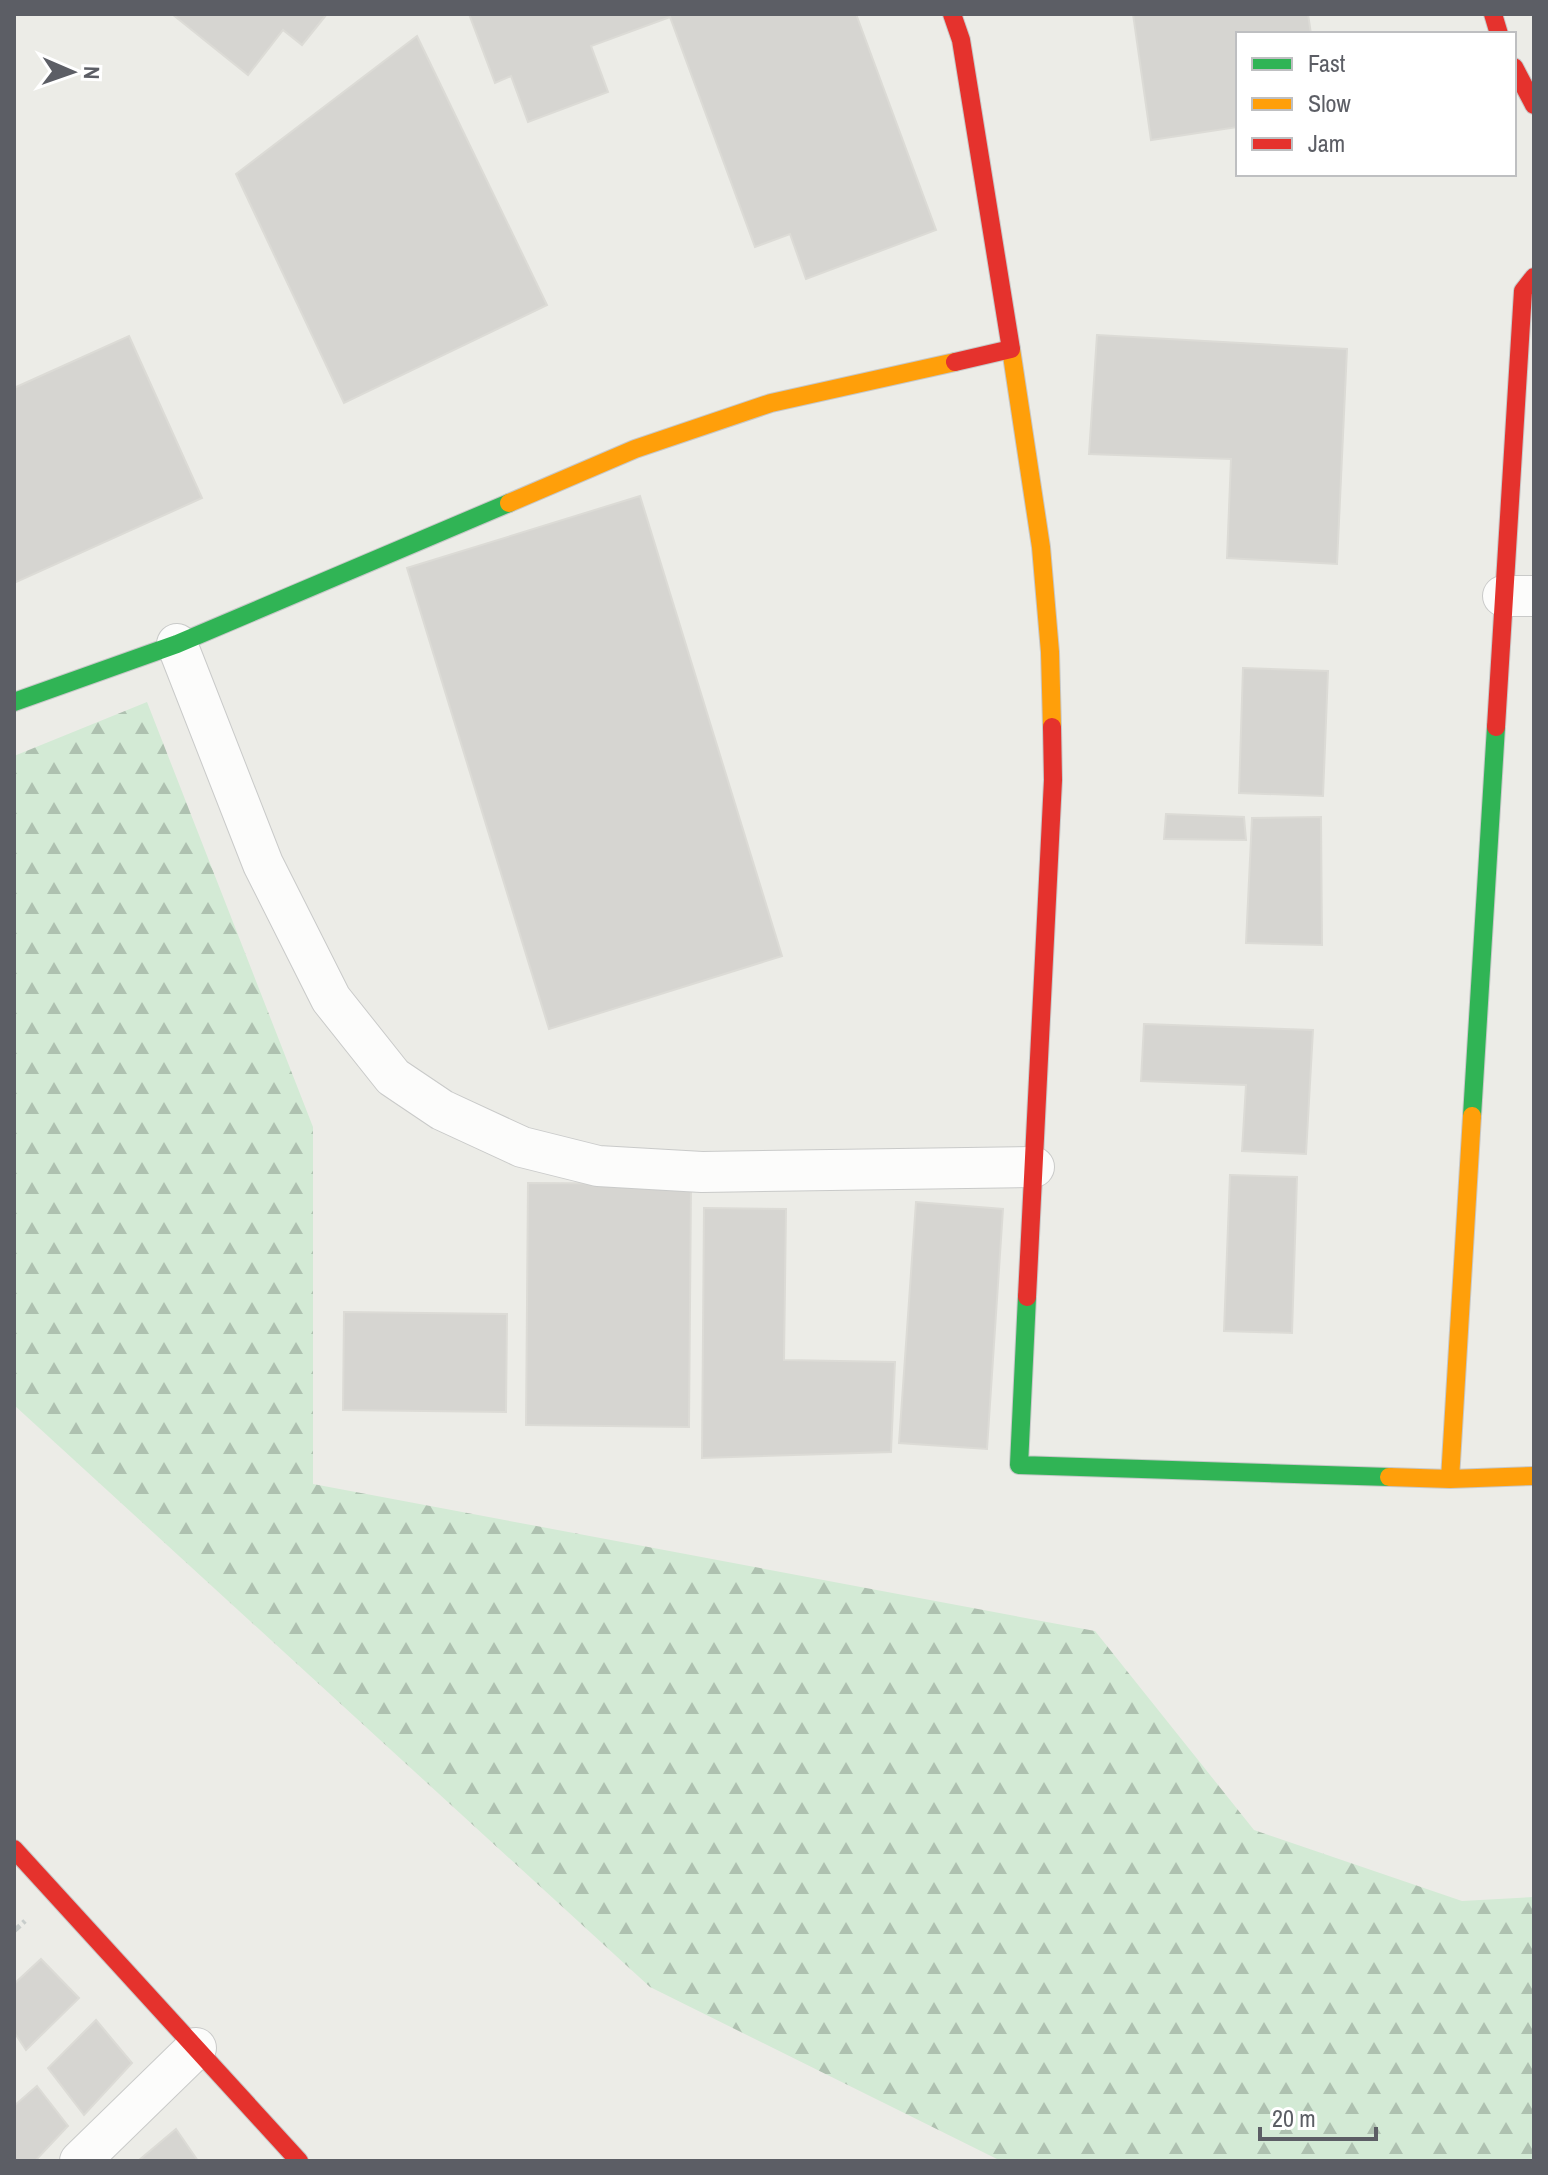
<svg xmlns="http://www.w3.org/2000/svg" width="1548" height="2175" font-family="'Archivo Narrow',sans-serif">
  <style>
    .forest { fill: url(#forest-firs) }
    .building { fill: #d6d5d1; stroke: #dcdbd6; stroke-width: 2 }
    .lines { fill: none; stroke-linecap: round; stroke-linejoin: round }
    .street-casing { stroke: #c9cac9; stroke-width: 42 }
    .fast-casing { stroke: #c7c8c8; stroke-width: 20 }
    .slow-casing { stroke: #c7c8c8; stroke-width: 20 }
    .jam-casing { stroke: #c7c8c8; stroke-width: 20 }
    .path { stroke: #c8cdcb; stroke-width: 5; stroke-dasharray: 8 4; stroke-linecap: butt }
    .street { stroke: #fcfcfb; stroke-width: 40 }
    .fast { stroke: #30b455; stroke-width: 18 }
    .slow { stroke: #ff9f0a; stroke-width: 18 }
    .jam { stroke: #e5322d; stroke-width: 18 }
  </style>
  <defs>
    <pattern id="forest-firs" width="22" height="20" patternUnits="userSpaceOnUse" patternTransform="scale(2)"><rect width="22" height="20" fill="#d3ead5"/><path d="M5 1l3.5 6h-7zM16 11l3.5 6h-7z" fill="#aec1b0"/></pattern>
  </defs>
  <rect width="100%" height="100%" fill="#ecece7"/>
  <path class="forest" d="M147 702 313 1127V1484L1095 1631 1254 1830 1462 1901 1534 1897V2161H1001L650 1987 14 1405V756Z"/>
  <path class="building" d="M172 14H327L302 45 283 30 248 75Z
    M469 14H856L936 230 806 279 790 234 755 247 670 17 591 46 608 92 528 122 511 76 495 83Z
    M1133 14H1308L1311 34H1238V127L1151 140Z
    M417 36 547 305 344 403 236 174Z
    M1097 335 1347 349 1337 564 1227 558 1231 459 1089 454Z
    M129 336 202 498 14 583V388Z
    M640 496 782 956 549 1029 407 568Z
    M1243 668 1328 671 1323 796 1239 793Z
    M1166 814 1244 817 1246 840 1164 839Z
    M1321 817 1322 945 1246 943 1252 818Z
    M1144 1024 1313 1030 1306 1154 1242 1151 1246 1085 1141 1081Z
    M1230 1175 1297 1177 1292 1333 1224 1331Z
    M528 1183 691 1184 689 1427 526 1425Z
    M916 1202 1003 1209 987 1449 899 1443Z
    M704 1208 786 1209 784 1360 895 1362 891 1452 702 1458Z
    M344 1312 507 1314 506 1412 343 1410Z
    M41 1959 79 1998 26 2050 14 2032V1984Z
    M96 2020 132 2063 84 2115 48 2068Z
    M37 2086 68 2126 35 2161H14V2106Z
    M176 2129 198 2161H138Z"/>
  <g class="lines">
    <g class="street-casing">
      <path id="street" d="M1503 596H1534
        M177 644 263 864 331 999 393 1077 442 1110 522 1147 598 1166 702 1172 1034 1167
        M80 2161 196 2048"/>
    </g>
    <g class="fast-casing">
      <path id="fast" d="M14 702 177 644 509 503
        M1472 1116 1496 727
        M1027 1297 1019 1465 1389 1477"/>
    </g>
    <g class="slow-casing">
      <path id="slow" d="M1011 349 1041 547 1050 652 1052 727
        M509 503 635 449 771 403 955 362
        M1389 1477 1450 1479 1534 1476
        M1450 1479 1472 1116"/>
    </g>
    <g class="jam-casing">
      <path id="jam" d="M952 14 961 40 1011 349 955 362
        M1493 14 1499 34
        M1514 67 1534 105
        M1496 727 1523 291 1534 277
        M1027 1297 1053 780 1052 727
        M14 1849 299 2161"/>
    </g>
    <path class="path" d="M14 1931 25 1921"/>
    <use href="#street" class="street"/>
    <use href="#fast" class="fast"/>
    <use href="#slow" class="slow"/>
    <use href="#jam" class="jam"/>
  </g>
  <rect width="1548" height="2175" fill="none" stroke="#5c5e65" stroke-width="32"/>
  <rect x="1236" y="32" width="280" height="144" fill="#ffffff" stroke="#bebfc1" stroke-width="2"/>
  <rect x="1252" y="58" width="40" height="12" fill="#30b455" stroke="#bebfc1" stroke-width="2"/>
  <text x="1308" y="72" font-size="24" fill="#5c5e65">Fast</text>
  <rect x="1252" y="98" width="40" height="12" fill="#ff9f0a" stroke="#bebfc1" stroke-width="2"/>
  <text x="1308" y="112" font-size="24" fill="#5c5e65">Slow</text>
  <rect x="1252" y="138" width="40" height="12" fill="#e5322d" stroke="#bebfc1" stroke-width="2"/>
  <text x="1308" y="152" font-size="24" fill="#5c5e65">Jam</text>
  <g transform="translate(72 72) rotate(92)" stroke="#ffffff" stroke-width="6" paint-order="stroke">
  <path d="M0-6L14 30L0 20L-14 30Z" fill="#5c5e65"/>
  <text y="-12" font-size="22" font-weight="bold" text-anchor="middle" fill="#5c5e65">N</text>
  </g>
  <path d="M1260 2127v12h116v-12" fill="none" stroke="#5c5e65" stroke-width="4"/>
  <text x="1272" y="2127" font-size="24" fill="#5c5e65" stroke="#ffffff" stroke-width="6" paint-order="stroke">20 m</text>
</svg>
